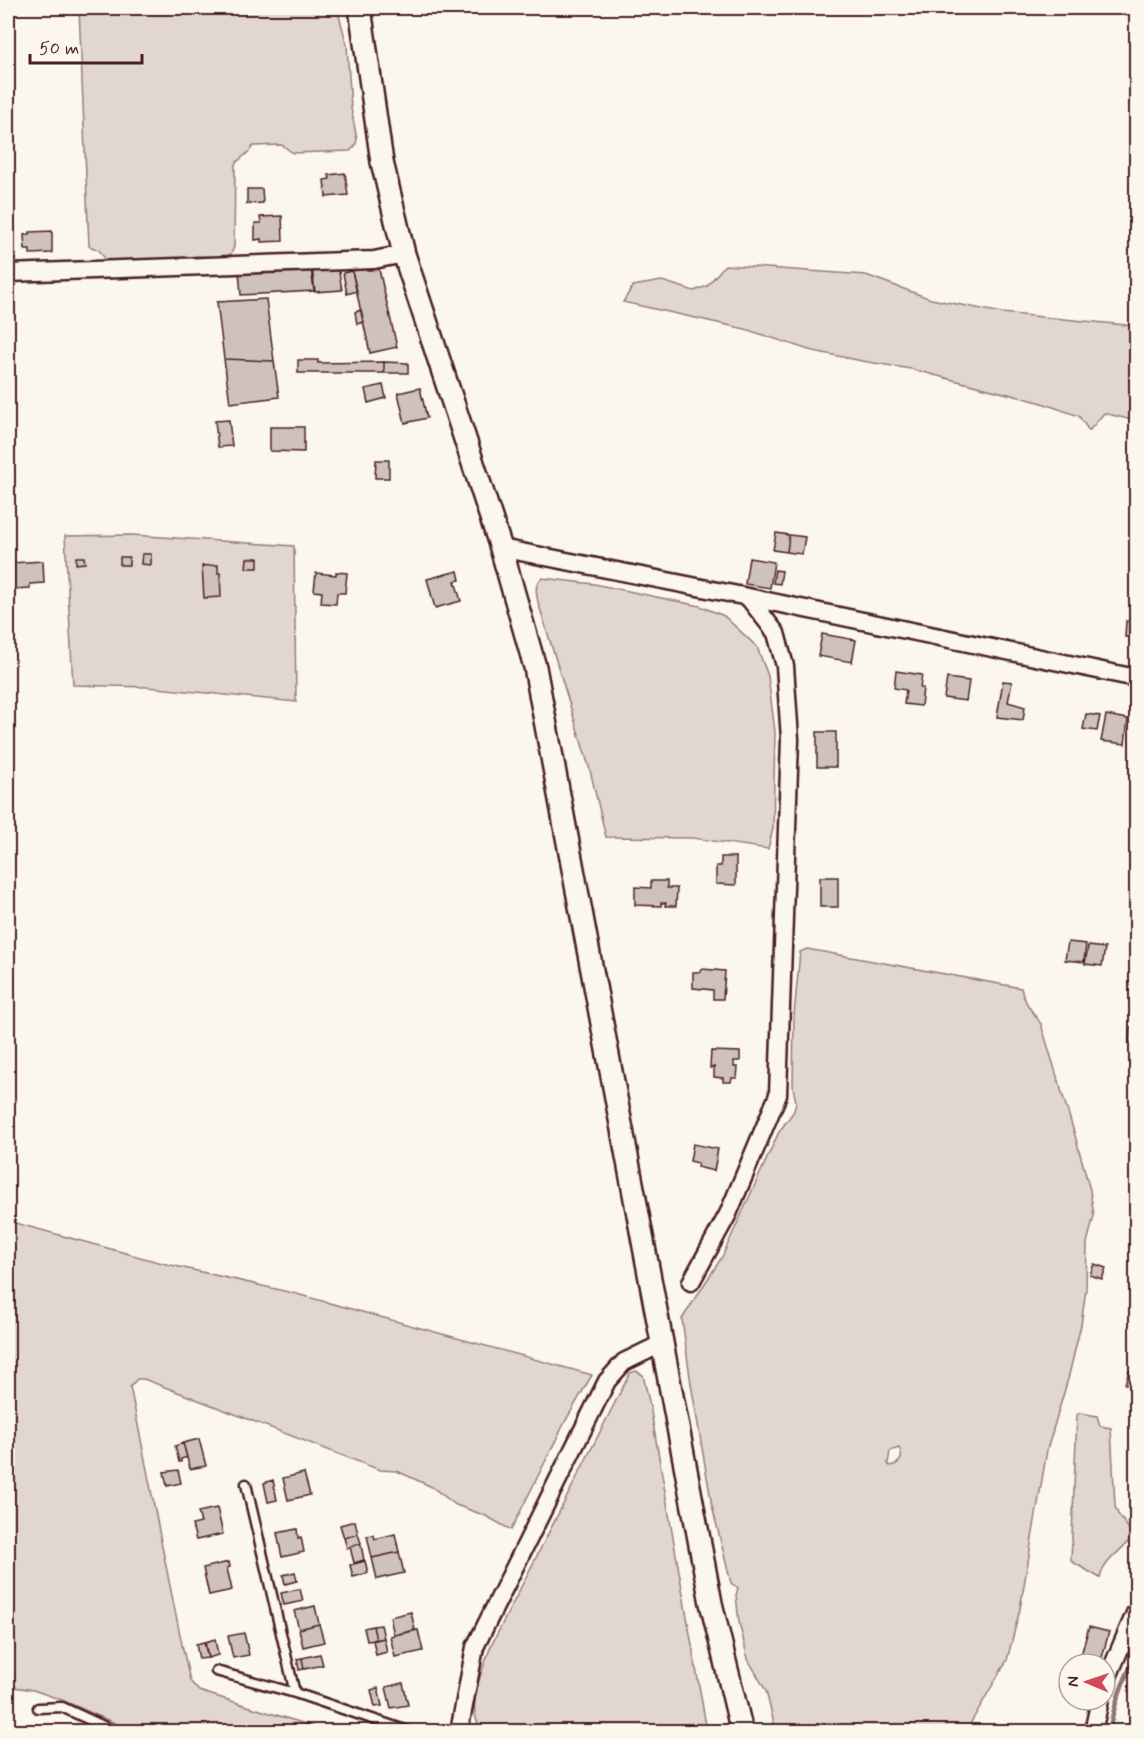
<svg xmlns="http://www.w3.org/2000/svg" width="1144" height="1739" font-family="Mynerve,sans-serif">
  <style>
    .green { fill: #e2d7d0; stroke: #967b7e; stroke-width: 1.5; fill-rule: evenodd }
    .lines { fill: none; stroke-linecap: round; stroke-linejoin: round }
    .stream { stroke: #907477; stroke-width: 4.5 }
    .building { fill: #cfc2bc; stroke: #4a1f2b; stroke-width: 1.5 }
    .service-casing { stroke: #4a1f2b; stroke-width: 13 }
    .minor-casing { stroke: #4a1f2b; stroke-width: 21 }
    .tertiary-casing { stroke: #4a1f2b; stroke-width: 26 }
    .service { stroke: #fbf7ec; stroke-width: 8 }
    .minor { stroke: #fbf7ec; stroke-width: 16 }
    .tertiary { stroke: #fbf7ec; stroke-width: 21 }
  </style>
  <rect width="100%" height="100%" fill="#fbf7ec"/>
  <filter id="ink" filterUnits="userSpaceOnUse"><feTurbulence type="fractalNoise" baseFrequency=".0167" numOctaves="2"/><feDisplacementMap in="SourceGraphic" scale="12" xChannelSelector="R" yChannelSelector="G"/><feConvolveMatrix kernelMatrix="1 2 1 2 8 2 1 2 1" color-interpolation-filters="sRGB"/></filter>
  <g filter="url(#ink)">
    <path class="green" d="M79 8H337L347 45 351 108 357 140 355 146 350 151 293 153 282 145 253 146C248 155 241 157 235 164L234 247 231 254 224 257 196 256 169 261 107 262 99 250 89 246Z
      M725 265 866 275 931 299 1002 313 1136 326V421L1104 413 1089 431 1079 416 1039 402 911 369 862 361 809 350 745 329 623 302 633 286 662 281 694 291 707 286Z
      M132 535 294 546 296 702 147 687 73 685 65 536Z
      M542 578 594 584 700 606 724 616 757 647 768 676 775 732 773 829 768 849 693 838 606 837 590 770 538 602C536 591 534 586 542 578Z
      M807 949 1021 988C1024 1003 1033 1012 1041 1024L1074 1132 1090 1190 1094 1216 1087 1243 1086 1289 1081 1325 1068 1379 1047 1450 1020 1609 1007 1660 966 1731H776L766 1691 748 1659 739 1622 736 1595 738 1588 731 1583 712 1506 691 1384 682 1319 722 1257 779 1132 794 1111 796 1102 793 1087 794 1015 800 952ZM899 1448C904 1457 901 1464 890 1466L888 1464 890 1451Z
      M8 1221 162 1263 293 1293 592 1375 566 1420 511 1530 486 1516 456 1505 432 1487 397 1471 380 1470 144 1379H137L130 1387C151 1485 168 1583 190 1681L199 1691 328 1731H133L62 1700 33 1690 8 1686Z
      M636 1371 643 1375 650 1406 707 1731H482C480 1727 477 1722 476 1718 470 1698 484 1665 491 1646L630 1373Z
      M1080 1413 1097 1416 1100 1426 1111 1428 1115 1506 1118 1514 1132 1533V1537C1122 1551 1104 1560 1100 1578L1071 1561 1077 1415Z"/>
    <g class="lines">
      <path class="stream" d="M1109 1732C1114 1705 1122 1681 1136 1657"/>
    </g>
    <path class="building" d="M345 173 348 195 326 197 324 180 330 179 329 175Z
      M247 189H262L263 203 247 204Z
      M282 216 283 241 261 242V239L255 240V223H261L260 217Z
      M52 231V253L30 254V250H25L24 235 30 234V232Z
      M378 265 397 347 370 353 352 271Z
      M338 266 342 290 315 292 312 268Z
      M311 268 314 291 241 295 239 271Z
      M352 271 357 291 347 294 343 273Z
      M266 299 274 361 224 359 217 302Z
      M361 310 364 322 357 324 355 312Z
      M224 359 274 361 279 397 230 403Z
      M298 360H318V363L384 362V373H298Z
      M384 362 408 363V373H384Z
      M383 385 386 398 368 403 365 389Z
      M420 388 427 418 405 423 398 393Z
      M229 420 232 446 218 447 215 421Z
      M270 427H304V452L270 451Z
      M376 460H389V478H375Z
      M776 533 789 535 787 552 773 550Z
      M789 535 805 537 802 554 787 552Z
      M142 554H151V565L141 564Z
      M76 557H84L85 563 76 564Z
      M120 557H129V565H120Z
      M247 558H258V568H246Z
      M749 558 774 562 770 588 745 584Z
      M43 561 44 583 30 584V588L13 589 11 563Z
      M218 565V573H220L221 597 204 598 202 566Z
      M775 570 782 571 780 584 773 583Z
      M458 571 460 580 455 581 461 601 435 608 427 579Z
      M336 572 347 573 345 593H337L336 604 321 603 322 592 314 591 316 573 336 575Z
      M1126 621 1136 623V637H1125Z
      M822 634 856 640 852 662 818 656Z
      M896 671 922 675 920 688H923L921 706 904 704 906 690 894 688Z
      M947 678 969 681 966 701 944 698Z
      M1003 681 1012 682 1008 702 1025 707 1023 720 997 717Z
      M1086 714 1100 716 1097 731 1083 729Z
      M1106 715 1128 719 1125 744 1101 741Z
      M817 732H836V767H817Z
      M721 857H736V885L716 884V866H721Z
      M820 877H838V907H820Z
      M651 881H667V888H677L676 906H665L666 903H661V906L635 905V887L651 888Z
      M1068 942 1086 944 1084 962 1065 960Z
      M1088 946 1105 948 1102 966 1085 964Z
      M702 969 725 971 723 999H713V990L693 988V972H701Z
      M1134 970H1136V999L1135 998 1136 993 1131 992Z
      M1130 1027 1136 1028V1044L1129 1043Z
      M711 1051 740 1052V1061H734V1067H738L737 1078H732L731 1082H723V1078L714 1077V1067L710 1068Z
      M693 1144 718 1149 714 1171 697 1167 698 1163 690 1161Z
      M1094 1264 1106 1268 1102 1279 1090 1275Z
      M1129 1371 1136 1373V1387L1125 1384Z
      M199 1439 206 1466 190 1469 183 1443Z
      M183 1443 187 1457 181 1459V1462H179L175 1446Z
      M178 1470 181 1483 167 1486 164 1472Z
      M304 1473 310 1495 288 1500 283 1478Z
      M273 1480 277 1500 268 1502 264 1483Z
      M217 1508 223 1534 196 1540 192 1525 201 1523 198 1512Z
      M355 1521 358 1534 344 1538 340 1525Z
      M297 1529 298 1538 301 1537 304 1552 282 1557 277 1533Z
      M358 1534 361 1543 347 1548 344 1538Z
      M395 1534 399 1552 372 1558 367 1536 374 1535 375 1539Z
      M359 1544 361 1545 364 1560 354 1563 350 1547Z
      M399 1552 404 1573 377 1579 372 1558Z
      M365 1561 368 1573 353 1577 350 1565Z
      M229 1562 230 1567 227 1568 232 1590 209 1595 203 1568Z
      M295 1572 297 1581 285 1584 283 1575Z
      M300 1589 303 1601 284 1605 281 1593Z
      M315 1606 319 1624 299 1629 294 1611Z
      M411 1612 415 1630 394 1635 390 1617Z
      M319 1624 324 1642 303 1647 299 1629Z
      M381 1625 384 1638 376 1640 373 1626Z
      M373 1626 376 1640 367 1641 364 1628Z
      M1089 1627 1109 1632 1101 1661 1081 1655Z
      M418 1630 423 1651 395 1657 390 1636Z
      M244 1633 249 1655 233 1658 228 1636Z
      M384 1638 387 1652 376 1655 373 1640Z
      M215 1639 218 1655 208 1658 205 1642Z
      M204 1642 208 1658 199 1659 196 1644Z
      M320 1654 323 1665 304 1669 302 1658Z
      M302 1658 304 1669 299 1670 297 1659Z
      M1067 1666 1069 1667V1691L1059 1687Z
      M403 1683 408 1705 391 1708 386 1687Z
      M378 1688 382 1706 375 1707 371 1690Z"/>
    <g class="lines">
      <g class="service-casing">
        <path id="service" d="M246 1484 295 1693
          M216 1671 295 1693 411 1732
          M38 1708 62 1707 116 1732"/>
      </g>
      <g class="minor-casing">
        <path id="minor" d="M8 273 374 260 404 254
          M501 548 748 597 776 633 785 666 790 739 778 1095 728 1214 691 1282
          M748 597 1136 678
          M1105 1684 1136 1611
          M459 1732 475 1647 607 1381 624 1362 663 1343
          M1093 1732 1100 1700"/>
      </g>
      <g class="tertiary-casing">
        <path id="tertiary" d="M360 8 382 162 404 254 501 548 535 667 711 1603 742 1732"/>
      </g>
      <use href="#service" class="service"/>
      <use href="#minor" class="minor"/>
      <use href="#tertiary" class="tertiary"/>
    </g>
  </g>
  <rect width="1144" height="1739" fill="none" stroke="#fbf7ec" stroke-width="30"/>
  <rect x="15" y="15" width="1114" height="1709" fill="none" stroke="#4a1f2b" stroke-width="2" filter="url(#ink)"/>
  <g transform="translate(1087 1682) rotate(272)"><circle r="28" fill="#fbf7ec" stroke="#b4a19f" stroke-width="1.5"/>
  <path d="M0-4.5L10 22L0 15L-10 22Z" fill="#d1495b"/>
  <text y="-9" font-size="16" font-weight="bold" text-anchor="middle" fill="#4a1f2b">N</text>
  </g>
  <path d="M30 54v9h112v-9" fill="none" stroke="#4a1f2b" stroke-width="3"/>
  <text x="39" y="54" font-size="18" fill="#4a1f2b" stroke="#fbf7ec" stroke-width="4.5" paint-order="stroke">50 m</text>
</svg>
